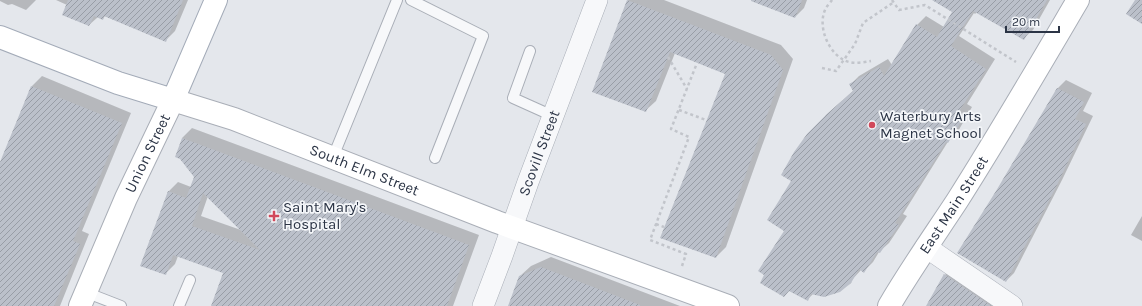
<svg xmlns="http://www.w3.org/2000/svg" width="1142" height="306" font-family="Karla,sans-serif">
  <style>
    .shadow { fill: #0003; fill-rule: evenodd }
    .building { fill: url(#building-hatch); fill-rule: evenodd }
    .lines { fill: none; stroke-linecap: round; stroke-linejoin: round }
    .lane-casing { stroke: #a9aeb7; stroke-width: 12 }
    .street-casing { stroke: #a9aeb7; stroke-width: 22 }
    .secondary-casing { stroke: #a9aeb7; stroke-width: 24 }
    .primary-casing { stroke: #a3abb8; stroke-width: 24 }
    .path { stroke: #c2c5cb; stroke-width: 2.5; stroke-dasharray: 3 3; stroke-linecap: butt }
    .lane { stroke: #f7f8fa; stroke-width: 10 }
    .street { stroke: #f7f8fa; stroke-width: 21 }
    .secondary { stroke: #fff; stroke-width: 22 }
    .primary { stroke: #fff; stroke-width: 22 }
    .poi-dot { fill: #d1495b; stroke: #f4f6f9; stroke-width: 1.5 }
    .labels { text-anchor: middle; stroke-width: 3.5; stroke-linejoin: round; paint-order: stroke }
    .poi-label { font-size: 15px; fill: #2b3445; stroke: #f4f6f9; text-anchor: start }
    .street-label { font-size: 15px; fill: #2b3445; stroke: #f4f6f9 }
  </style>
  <defs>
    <pattern id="building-hatch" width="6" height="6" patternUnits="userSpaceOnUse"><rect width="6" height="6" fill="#bbc0ca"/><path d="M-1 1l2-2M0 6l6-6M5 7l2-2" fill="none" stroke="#989da6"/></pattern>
  </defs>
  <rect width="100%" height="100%" fill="#e4e7ec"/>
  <path class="shadow" d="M0 0H36L26 10 12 4 8 5 0 1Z
    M56 0H188L175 31 166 40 105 16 103 19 98 17 89 25 67 5Z
    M628 0H664L781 45 793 59 726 247 716 257 726 73 675 53 656 101 645 111 594 92Z
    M751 0H807L804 8 795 17Z
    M934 0H1050L1033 30 1023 39 977 12 975 14 974 13 959 36 995 59 967 104 972 107 957 133 949 140 903 214 907 216 889 243 879 252 873 262 864 271 861 270 850 282 813 294 807 300 790 290 784 296 785 230 792 181 826 115 854 90 850 85 859 76 888 59 892 65 917 25 926 16 944 27 953 12Z
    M42 76 131 113 82 231 89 234 60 306H0V164L32 86Z
    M1066 80 1092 93 1083 111 1093 116 1062 180 1014 273 1006 281 997 192 1058 88Z
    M192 128 479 235 453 306H212L225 273 178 256 175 264 165 274 168 192 178 182 191 187 195 177 182 138ZM208 196 241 230 201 216Z
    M1142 216V241L1131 235Z
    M551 257 680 306H509L520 276 531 266Z
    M953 266 1012 306H934L929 303 945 275Z"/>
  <path class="building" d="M68 0H183L166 42 104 16 103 20 94 16 89 26 62 15Z
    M627 0 771 55 783 70 716 258 660 238 725 74 670 52 646 112 592 92Z
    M751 0H802L795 18 751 1Z
    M932 0H1047L1024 40 973 11 951 46 986 69 958 113 964 117 948 143 946 142 895 223 899 225 880 253 877 252 864 273 859 269 851 283 840 292 824 297 811 294 808 301 789 291 784 297 760 283 764 275 758 271 784 231 767 220 791 181 781 175 794 152 807 134 826 115 853 91 849 84 879 67 884 76 916 24 937 37 952 12Z
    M1135 0H1142V24L1126 14Z
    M31 86 122 123 73 241 80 244 54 306H0V162Z
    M1057 88 1084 102 1075 119 1086 124 1055 189 1006 282 957 253 996 191Z
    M182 138 469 245 447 306H211L223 273 173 255 166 275 140 266 168 191 186 198 194 177 180 159 175 157ZM203 193 260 250 192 226Z
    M541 267 640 305V306H508L519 276Z
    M944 274 991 306H926Z"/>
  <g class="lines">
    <g class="lane-casing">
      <path id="lane" d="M411 0 483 36 435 158
        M530 51 513 98 553 116
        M333 157 397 0
        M85 292 121 306
        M179 306 190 280"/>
    </g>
    <g class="street-casing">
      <g id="street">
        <path d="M926 247 1012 306"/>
        <path id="s1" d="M483 306 502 256 528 182 597 0"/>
      </g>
    </g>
    <g class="secondary-casing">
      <g id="secondary">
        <path id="s2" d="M80 306 126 198 173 100 234 119 497 222 728 306"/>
        <path id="s3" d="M889 306C910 270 934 236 957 201 999 135 1038 68 1078 0"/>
      </g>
    </g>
    <g class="primary-casing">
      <path id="primary" d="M0 37 118 83 173 100 216 0"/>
    </g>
    <path class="path" d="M832 0C830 3 826 7 825 10 817 28 830 57 849 62 856 64 864 62 871 61
      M892 0 899 10 925 5 1016 62
      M668 57 687 89
      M822 68 836 71 855 44 863 23 894 2
      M679 110 706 120
      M656 224 664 227
      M682 266 686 254 650 240 689 137 671 129 697 63"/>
    <use href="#lane" class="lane"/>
    <use href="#street" class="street"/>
    <use href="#secondary" class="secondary"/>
    <use href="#primary" class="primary"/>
  </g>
  <g class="poi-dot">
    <circle cx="872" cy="125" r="4"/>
    <path d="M272 210h4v4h4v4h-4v4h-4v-4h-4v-4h4z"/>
  </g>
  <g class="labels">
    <g class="poi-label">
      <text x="880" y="121">Waterbury Arts<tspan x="880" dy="17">Magnet School</tspan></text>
      <text x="283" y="212">Saint Mary's<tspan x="283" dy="17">Hospital</tspan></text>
    </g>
    <g class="street-label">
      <text dy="5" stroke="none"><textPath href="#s2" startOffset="167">Union Street</textPath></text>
      <text dy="5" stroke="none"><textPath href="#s1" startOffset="163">Scovill Street</textPath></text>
      <text dy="5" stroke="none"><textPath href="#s2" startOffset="430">South Elm Street</textPath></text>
      <text dy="5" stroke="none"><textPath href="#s3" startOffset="120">East Main Street</textPath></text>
    </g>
  </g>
  <path d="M1006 26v6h53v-6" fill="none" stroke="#2b3445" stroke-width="2"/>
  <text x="1012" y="26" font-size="12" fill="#2b3445" stroke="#f4f6f9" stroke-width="3" paint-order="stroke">20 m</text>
</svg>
